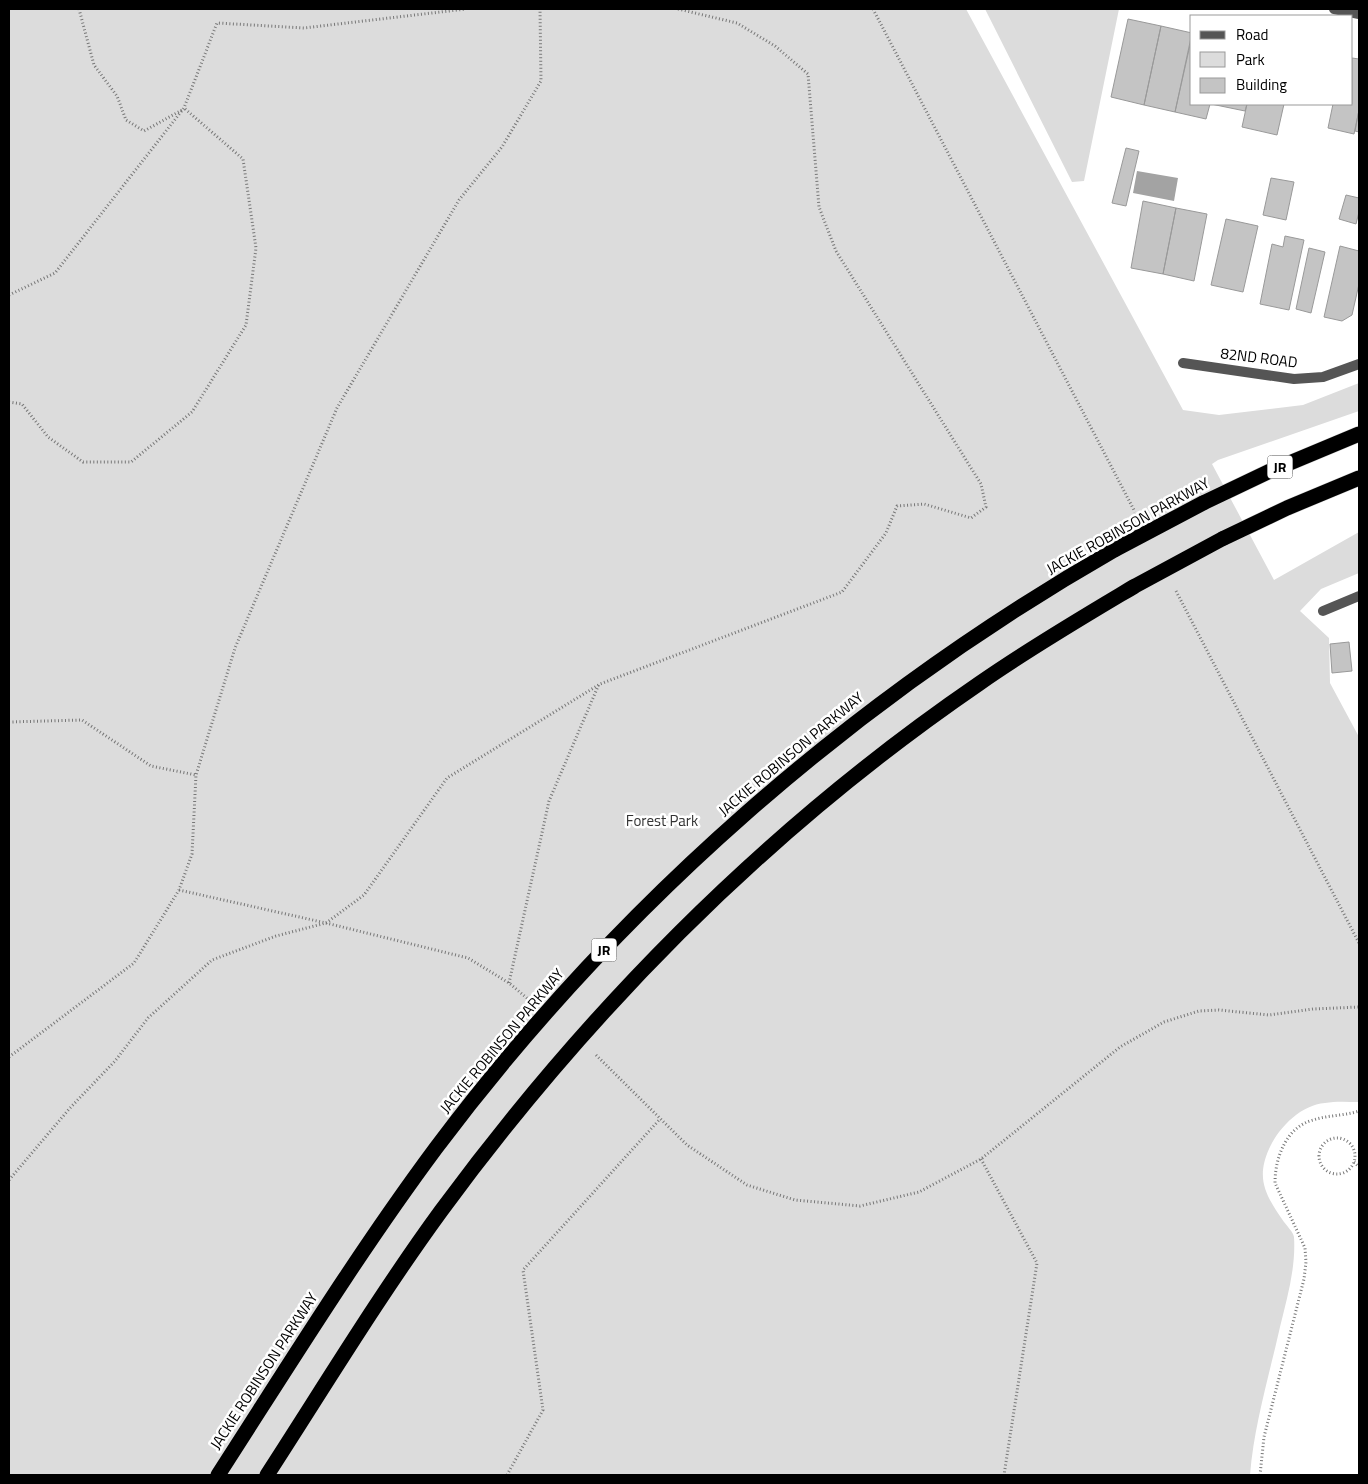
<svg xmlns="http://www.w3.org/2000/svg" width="1368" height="1484" font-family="'Titillium Web',sans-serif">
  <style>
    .green { fill: #dcdcdc }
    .water { fill: #a3a3a3 }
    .building { fill: #c4c4c4; stroke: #999 }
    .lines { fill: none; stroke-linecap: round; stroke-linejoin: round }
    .motorway-casing { stroke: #dbdbdb; stroke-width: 16 }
    .path { stroke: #777; stroke-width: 3; stroke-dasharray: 1 2.5; stroke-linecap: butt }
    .minor { stroke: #555; stroke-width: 10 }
    .motorway { stroke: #000; stroke-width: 15 }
    .motorway-bridge-casing { stroke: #dbdbdb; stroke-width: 16; stroke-linecap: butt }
    .motorway-bridge { stroke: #000; stroke-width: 15 }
    .labels { text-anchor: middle; stroke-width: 5; stroke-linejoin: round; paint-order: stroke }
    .shield { fill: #fff; stroke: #4c4c4c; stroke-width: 1 }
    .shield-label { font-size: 14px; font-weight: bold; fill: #000 }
    .street-label { font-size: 15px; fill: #000; stroke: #fff }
    .park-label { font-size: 15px; fill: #333; stroke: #fff }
  </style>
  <rect width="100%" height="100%" fill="#fff"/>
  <path class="green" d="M9 9H966L1183 410 1219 415 1303 405 1359 383V411L1218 460 1212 464 1274 580 1359 532V573L1321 589 1300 611 1329 638 1330 683 1359 737V1102C1348 1102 1336 1101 1325 1103 1301 1105 1279 1127 1269 1149 1255 1180 1267 1197 1284 1222 1287 1226 1293 1232 1294 1237 1296 1268 1287 1298 1280 1327 1269 1376 1254 1425 1250 1475H9Z
    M985 9H1119L1084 181 1072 182Z"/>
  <path class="water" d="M1137 171 1178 178 1174 201 1133 193Z"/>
  <path class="building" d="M1128 19 1161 26 1144 105 1111 97Z
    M1161 26 1192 33 1175 112 1144 105Z
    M1192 36V104H1210L1206 119 1175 112Z
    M1352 58 1359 59V110L1354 134 1328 128 1333 104H1352Z
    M1211 104H1247L1245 111Z
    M1247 104H1284L1277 135 1242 127Z
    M1359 110V132L1355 131Z
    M1126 148 1139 151 1126 206 1112 203Z
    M1271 178 1294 182 1286 220 1263 215Z
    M1346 195 1359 198V212L1356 224 1339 219Z
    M1143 201 1176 208 1163 274 1131 268Z
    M1176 208 1207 214 1194 281 1163 274Z
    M1226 219 1258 226 1243 292 1211 285Z
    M1285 236 1304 240 1289 310 1260 304 1272 244 1283 247Z
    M1340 246 1359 251V284L1352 315 1342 321 1324 317Z
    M1309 248 1325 252 1311 313 1296 309Z
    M1349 642 1352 671 1332 673 1330 644Z"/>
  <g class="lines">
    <g class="motorway-casing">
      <path id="motorway" d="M1203 503 1268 472 1359 434
        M1222 539 1287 508 1359 478
        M218 1475C289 1365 358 1253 436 1148 619 904 852 700 1116 549
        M267 1475C324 1387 379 1296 441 1211 591 1007 771 826 980 683 1030 648 1083 617 1135 586"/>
    </g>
    <path class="path" d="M79 9 94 65 117 96 126 120 144 131 182 110
      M873 9 1135 512
      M9 295 55 273 184 108 217 23 304 28 466 9
      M9 402 22 404 48 437 83 462H131L192 412 246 325 256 248 243 159 184 108
      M1176 591 1359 943
      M9 722 82 720 151 766 196 775
      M179 890 326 923 468 958 509 983 528 999
      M509 983 549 801 599 684
      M596 1055 687 1145 747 1185 795 1200 860 1206 919 1192 981 1159 1120 1047 1164 1022 1199 1011 1219 1010 1269 1015 1313 1009 1359 1007
      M9 1057 134 963 179 890 192 854 196 775 235 648 337 408 459 200 502 147 541 81 540 9
      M1319 1156a18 18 0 1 1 36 0a18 18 0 1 1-36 0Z
      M981 1159 1037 1263 1004 1475
      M1354 1162 1359 1167
      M9 1180 70 1108 115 1061 148 1018 212 960 276 936 326 923 364 895 447 778 600 684 842 592 886 533 897 506 924 504 971 518 986 507 981 484 836 251 819 207 808 74 775 46 737 23 678 9
      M507 1475 543 1410 523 1270 660 1119
      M1260 1475 1264 1437 1304 1279 1306 1262 1305 1248 1275 1183C1275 1158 1286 1127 1313 1120 1328 1115 1344 1116 1359 1111"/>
    <path class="minor" d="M1334 9 1359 14
      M1183 363 1294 379 1323 377 1359 364
      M1323 611 1359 596"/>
    <use href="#motorway" class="motorway"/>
    <g class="motorway-bridge-casing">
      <path id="motorway-bridge" d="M1116 549 1203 503
        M1135 586 1222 539"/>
    </g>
    <use href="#motorway-bridge" class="motorway-bridge"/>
  </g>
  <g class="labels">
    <g class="shield">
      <rect x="1267.5" y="455.5" width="25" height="23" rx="4"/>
      <rect x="591.5" y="938.5" width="25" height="23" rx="4"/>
    </g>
    <g class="shield-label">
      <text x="1280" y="472">JR</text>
      <text x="604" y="955">JR</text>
    </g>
    <g class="street-label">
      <text transform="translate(1259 358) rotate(7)" y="5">82ND ROAD</text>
      <text transform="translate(1128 526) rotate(-29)" y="5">JACKIE ROBINSON PARKWAY</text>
      <text transform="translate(791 754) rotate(-40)" y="5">JACKIE ROBINSON PARKWAY</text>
      <text transform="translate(502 1041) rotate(-50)" y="5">JACKIE ROBINSON PARKWAY</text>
      <text transform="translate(264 1371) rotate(-57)" y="5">JACKIE ROBINSON PARKWAY</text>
    </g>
    <g class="park-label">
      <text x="662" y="826">Forest Park</text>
    </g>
  </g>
  <rect width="1368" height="1484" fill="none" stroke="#000000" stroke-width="20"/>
  <rect x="1190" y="15" width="162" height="90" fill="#ffffff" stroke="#999999"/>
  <rect x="1200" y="31" width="25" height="8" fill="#555555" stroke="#999999"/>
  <text x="1236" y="40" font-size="15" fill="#000000">Road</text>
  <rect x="1200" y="52" width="25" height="15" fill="#dcdcdc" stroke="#999999"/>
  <text x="1236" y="65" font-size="15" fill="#000000">Park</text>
  <rect x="1200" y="78" width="25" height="15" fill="#c4c4c4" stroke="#999999"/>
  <text x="1236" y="90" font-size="15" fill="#000000">Building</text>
</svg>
